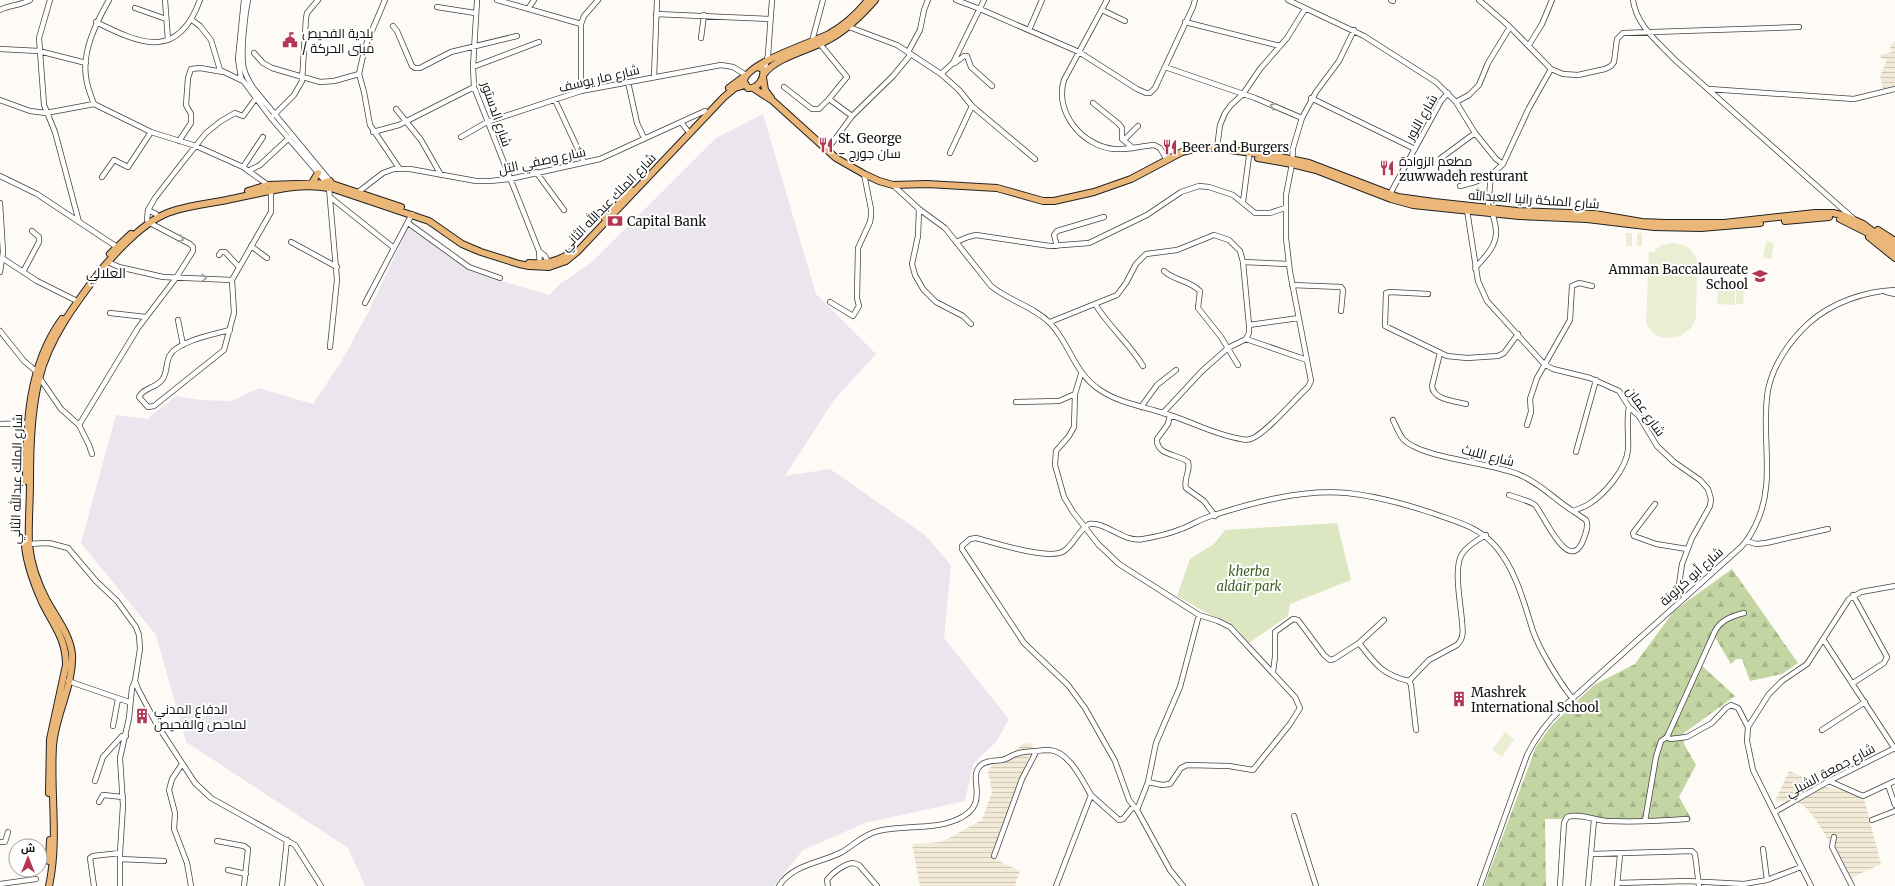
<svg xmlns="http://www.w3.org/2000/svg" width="1895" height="886" font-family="Merriweather,Cairo,serif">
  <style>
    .industrial { fill: #ebe6ee }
    .farmland { fill: url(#farmland-rules) }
    .forest { fill: url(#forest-firs) }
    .park { fill: #dce6c1 }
    .pitch { fill: #eaeed2 }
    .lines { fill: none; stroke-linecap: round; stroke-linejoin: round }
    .minor-casing { stroke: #434343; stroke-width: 6 }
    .major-casing { stroke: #212121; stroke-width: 8 }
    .minor { stroke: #fff; stroke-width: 4.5 }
    .major { stroke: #ebb778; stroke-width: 6 }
    .oneway { stroke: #9f9f9f }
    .labels { text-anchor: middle; stroke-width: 4; stroke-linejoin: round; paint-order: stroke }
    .poi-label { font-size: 13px; fill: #101010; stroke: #fff; text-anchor: start }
    .street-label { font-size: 13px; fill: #101010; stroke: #fff }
    .park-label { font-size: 13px; font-style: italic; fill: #3f6226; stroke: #fff }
    .neighbourhood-label { font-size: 14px; fill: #101010; stroke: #fff }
  </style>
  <defs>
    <pattern id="farmland-rules" width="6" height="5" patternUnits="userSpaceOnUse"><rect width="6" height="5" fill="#f2ead6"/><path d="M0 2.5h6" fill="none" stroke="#cec8b7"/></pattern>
    <pattern id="forest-firs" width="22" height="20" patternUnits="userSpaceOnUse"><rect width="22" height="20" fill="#c3d5a2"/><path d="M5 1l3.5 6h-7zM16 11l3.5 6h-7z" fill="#a6b68a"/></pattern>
  </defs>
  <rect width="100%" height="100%" fill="#fefaf5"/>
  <path class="industrial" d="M763 114 816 294 876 354 834 400 785 476 830 469 925 535 951 565 944 638 1009 719 996 742 973 764 965 801 865 823 803 850 774 886H365L348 848 186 742 156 635 81 543 116 415 147 419 176 396 201 400 231 401 259 388 313 404 341 362 368 313 408 228 461 260 476 273 549 295 560 284 592 262 716 138Z"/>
  <path class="farmland" d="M1895 42V86L1883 88 1880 76 1887 60 1877 56 1892 52 1890 45Z
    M1024 743 1033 744 994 859 1020 871 1015 886H920L912 844 942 842 982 820 992 792 988 771 997 760 1012 753Z
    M1789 771 1829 788 1856 793 1864 798 1881 864 1851 878 1816 820 1806 808 1800 803 1775 801Z"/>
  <path class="forest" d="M1732 569 1798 663 1782 674 1750 681 1742 659H1736L1731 664 1713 634 1700 664 1735 696 1684 733V744L1696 765 1679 797 1692 820 1545 819 1546 886H1484L1536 747 1552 725 1594 685 1635 664 1674 611Z"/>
  <path class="park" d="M1337 523 1351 580 1290 604 1288 616 1249 643 1235 627 1228 622 1210 615 1177 596 1190 559 1214 544 1225 530Z"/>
  <path class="pitch" d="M1626 233H1632V246H1626Z
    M1637 233H1642V246H1637Z
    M1766 241 1774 243 1771 259 1763 258Z
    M1673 243 1683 245 1690 249 1697 259 1696 318 1691 328 1680 336 1668 338 1658 336 1653 333 1646 323 1649 252H1654L1661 245Z
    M1718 284 1735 285V305L1717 304Z
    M1736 287H1744L1743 304H1736Z
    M1505 732 1514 739 1502 757 1492 750Z"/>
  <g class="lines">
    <g class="minor-casing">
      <path id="minor" d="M50 0 39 38 44 105 55 132 79 222
        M109 0C96 23 82 51 86 77 87 87 91 96 94 104L151 132 196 146 243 167 268 185
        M165 0 168 40
        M244 0 238 59 241 78 271 118 326 182
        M248 0C245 15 240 55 244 69 246 77 250 83 254 89L330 181
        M385 0 365 47 359 74 364 92 370 125 399 168
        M497 0 581 24
        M956 0 980 9 1079 52 1137 89 1146 93H1150L1155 88 1193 7 1195 0
        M1107 0 1064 80C1054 112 1082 146 1114 149 1127 150 1141 146 1154 145L1160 148 1167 160
        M1288 0 1364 36 1436 82 1456 102 1475 133 1496 159 1503 164
        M1391 0 1393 1
        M1479 0 1510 27 1551 69 1563 74 1578 75 1605 69 1611 66 1614 62 1617 39 1623 33 1799 27
        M1633 0C1636 25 1658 42 1674 59L1855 220
        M477 1 473 67 474 87 539 251 540 266
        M437 7 475 13
        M135 8 166 19
        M528 9 534 0
        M0 10C9 5 19 6 30 0
        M1102 10 1125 21
        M656 14 770 19
        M192 20 200 26 211 40 220 70 243 81
        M96 22C142 45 178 60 200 0
        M1185 22 1280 46
        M393 26 397 31 412 66 415 68H420L451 52 517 36
        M849 27 897 45 941 74 959 90 972 106 1035 159
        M1029 30 1042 0
        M701 38 704 15
        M812 41 823 0
        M820 44 847 77 829 99 852 116
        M1529 45 1542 24 1552 0
        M0 49 39 51 86 63
        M908 52 920 30 924 10 928 0
        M254 53 263 63 272 68 320 82 334 81 359 74
        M955 63 964 56H967L971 67 992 86
        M473 67 539 42
        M1165 67 1255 98 1302 118
        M764 71 768 55 772 0
        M941 74 953 63 984 0
        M654 77 657 0
        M628 82 637 123 644 138
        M784 87 812 109H819L829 99
        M1709 89 1854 99 1895 89
        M581 91V24L584 16 598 0
        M1311 98 1415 149
        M0 100 30 111 46 113 94 104
        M555 100 584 162
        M1456 102 1469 95 1479 85 1488 63 1510 27
        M1093 103 1119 124 1122 128V139L1133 148
        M396 109 421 140 441 175
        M274 115 294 95 302 81 306 18 307 13 318 0
        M681 122 687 130
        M373 132 399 125 474 87
        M461 137 487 122 581 91 721 65 733 67 746 75
        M1124 140 1138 126
        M179 141 191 123V114L186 105 188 78 191 69 200 68 223 72
        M1217 148 1220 125 1225 113 1231 105 1243 94 1260 69 1287 38 1305 9
        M827 150 852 116 893 76 911 54
        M950 153 972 106
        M1441 158 1475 133
        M243 167 263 137
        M248 171 260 165 289 138
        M536 172 564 210
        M0 176 37 194 120 249
        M102 177 114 160 128 167 151 132
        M893 185 919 209 945 228 991 286C1009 301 1033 306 1050 323 1071 345 1073 372 1100 390 1119 403 1142 406 1163 413 1189 420 1214 435 1241 439 1245 440 1249 440 1253 438 1266 433 1296 398 1308 387L1311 381 1290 272 1286 238V195L1292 164 1293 148 1302 118 1316 92 1339 61 1354 30
        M1460 186 1475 182 1491 175
        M329 188 337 280 330 347
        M357 193 383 173 394 169H410L476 181H490L510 179 600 159 705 111
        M1390 194 1441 101 1448 93
        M330 197 394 248
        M1243 202 1249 156
        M0 203 3 252 0 272
        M1488 207 1491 175 1503 164 1529 108 1551 69
        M919 209 918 236 912 264 915 275 923 289 936 302 963 316 971 324
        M148 210 156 214
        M1467 210 1478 281 1487 301 1544 364 1553 369 1590 378 1619 391 1629 407 1639 416 1657 446 1674 462 1700 480 1708 489 1711 499 1710 506 1692 538 1682 564 1679 585 1681 592 1685 597
        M408 223 469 267 500 278
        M291 242 337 267
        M956 242 968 237 976 235 1050 246 1089 243 1147 215 1181 192 1199 186 1209 187 1233 195 1255 213H1270L1285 208
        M251 246 267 258
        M1057 246 1054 235 1057 231 1104 217
        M539 251 545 256 549 264
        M219 255 221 252H225L239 267
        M2 258 37 281 75 300
        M108 262 119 267 163 277 232 280
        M1243 262 1289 264
        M1475 268C1484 258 1497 246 1496 231 1496 226 1494 220 1493 215
        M1164 271C1175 281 1189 280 1200 291L1198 308 1221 337 1238 365
        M23 272 39 242V237L32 231
        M1292 285 1341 287 1343 290 1341 311
        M1886 292 1895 294
        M1428 294 1390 292 1386 293 1385 326 1447 356 1467 358 1498 356 1504 353 1518 334
        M830 302 853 316 859 306 857 298 858 248 870 222 871 216V209L864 174
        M365 303 412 214
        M1095 304C1109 327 1130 344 1143 366
        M110 313 146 317
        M178 320 183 345
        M1050 322 1117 295 1126 283 1136 264 1146 254 1177 250 1214 235 1229 240 1240 251 1243 262 1249 325
        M230 330C215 334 178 341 170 355 165 363 168 375 161 381 155 388 143 388 139 397L148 407 154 406 224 350 234 313 232 280 271 212V189
        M0 331 24 361 37 372
        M1246 339 1307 360
        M1440 353 1432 386C1433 400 1455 401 1466 404
        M39 377 61 409 79 425 138 328 176 278 193 251V247L190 244 150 223 147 220 148 210 155 198 182 163 206 133 221 121 235 113 243 116 256 98
        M1075 394 1074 427 1069 436 1056 451 1055 465 1064 497 1073 512 1098 544 1119 564 1199 615 1218 621 1230 627 1295 697 1300 708 1290 724 1253 770 1229 766 1187 765 1181 768 1170 784 1162 785 1148 782
        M1016 402 1059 401 1075 394 1081 374
        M1141 407 1157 385 1176 370
        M1163 413 1202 371 1228 348 1246 339 1249 333V325L1299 318
        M1170 415 1168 424 1157 439C1156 456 1179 454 1188 462 1191 471 1183 479 1186 488L1204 501 1215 516
        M1393 420C1396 426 1399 434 1403 439 1422 459 1490 462 1520 475 1540 483 1555 500 1573 511 1578 509 1584 507 1589 504 1605 494 1626 469 1628 450 1629 435 1626 422 1629 407
        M0 424 30 423
        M79 425 89 445 92 454
        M1527 425 1531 412 1530 399 1537 378 1570 320 1572 286 1579 283 1592 286
        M1576 452 1596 380
        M1509 495C1515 497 1532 502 1535 505 1543 513 1570 579 1584 538 1586 532 1589 526 1586 520L1573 511
        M1655 504 1633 533 1634 536 1656 544 1687 549
        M1747 541 1756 544 1766 543 1828 529
        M26 544 49 543 68 548 96 581 117 601 136 627 139 635 140 649 135 681 138 689 156 723 195 783 211 798 295 845 321 886
        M1744 613C1732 616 1721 620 1715 631L1667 737 1670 739 1687 737 1712 723 1726 708 1731 705 1738 708 1748 727
        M1823 639 1895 749
        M1359 643C1375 664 1383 675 1409 681
        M1273 672 1275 657V632L1293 619 1298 620 1324 655 1330 660 1334 659 1359 643 1384 620
        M68 681 129 702
        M1409 681 1429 660 1457 645C1464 638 1463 631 1462 622 1461 605 1453 568 1462 554 1467 546 1477 540 1486 535
        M1409 681 1411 685 1416 730
        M1853 683 1884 663 1887 657 1853 595
        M113 726 118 699
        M1822 730 1865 702
        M182 764 172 779 169 790 175 813 174 829 187 863 191 886
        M95 781 103 757 122 736H126
        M1829 781 1863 796 1895 781
        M1888 785 1895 805
        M99 802 103 795 123 797
        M1137 810 1148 782 1156 743 1180 687 1199 615
        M1775 812 1829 781 1895 748
        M1294 816 1316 886
        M1872 820 1895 811
        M1645 821 1656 757 1661 741 1667 737
        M1834 837 1832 847 1852 886
        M217 841 244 846 248 849 244 886
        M0 842H5L8 832
        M1763 849 1767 880
        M1592 854 1692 851 1695 854 1699 886
        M994 856 1022 779 1036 752
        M120 859 164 861
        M228 870 246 874
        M1617 883 1687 881 1744 884 1767 880 1801 867
        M0 884 36 879
        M94 886 90 858 93 856 120 853
        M120 886V853L123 805 120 758 129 718 132 688 135 681
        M282 886 287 840
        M779 886C793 864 821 863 842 852 854 845 864 834 878 831 903 825 932 830 956 820 992 805 968 781 979 767 984 760 995 761 1002 760 1008 759 1013 754 1019 753 1022 752 1044 750 1049 750 1069 751 1082 780 1091 795
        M828 886 827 880C832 873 844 864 853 863L859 865 877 886
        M1056 886 1091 795 1119 820 1123 819 1133 807
        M1183 886 1170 870 1137 810 1129 800 1115 761 1085 708 1068 685 1024 643 962 549V546L970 539 976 538C992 542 1050 561 1064 551 1074 544 1078 531 1089 524 1108 522 1123 543 1143 539 1155 537 1169 534 1181 529 1190 526 1199 520 1208 517 1251 503 1301 489 1347 493 1376 496 1405 504 1432 513 1457 522 1480 527 1497 548 1516 571 1524 603 1533 631 1540 651 1559 681 1572 698
        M1480 886 1527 755C1536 737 1547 722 1562 708L1741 547C1748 540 1752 533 1756 524 1777 481 1760 435 1768 390 1773 365 1790 340 1809 323 1831 303 1865 291 1895 290
        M1560 886 1564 823 1567 817C1579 813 1594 820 1607 821 1633 822 1660 821 1687 819
        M1588 886 1594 820
        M1617 886 1620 855
        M1811 886 1753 770 1747 741 1748 727 1769 694 1782 681 1807 664 1849 599 1861 592 1895 586"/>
    </g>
    <g class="major-casing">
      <path id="major" d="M757 67 763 69C765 78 758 89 748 88L744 82C743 64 814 42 829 34 845 25 857 14 868 0
        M764 74C776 57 810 50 828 40 847 30 861 16 875 0
        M763 77 765 90 771 98
        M729 88 745 76
        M753 88 773 101 836 158 864 174 879 181 893 185 927 184 997 188 1043 201H1054L1094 192 1131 179 1182 152 1198 148H1217L1280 157 1309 163 1398 197 1434 202 1517 211 1595 214 1642 222 1665 223H1724L1815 213H1833L1845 216 1863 224 1895 248
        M1258 158 1292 164 1316 170 1391 199 1413 205 1519 216 1587 219 1654 227 1701 228 1760 223
        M312 183 318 173
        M332 184 401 207
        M331 188 429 221 462 244 481 252 519 264 529 266 549 267 566 261 577 252 724 97 735 88 745 85
        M248 191 268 185 325 183
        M605 219 631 190
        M1840 219 1872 235 1895 253
        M1785 221 1829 217
        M1878 230 1895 241
        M1869 237 1895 258
        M110 254 131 234
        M529 263C544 264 560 261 571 252
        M26 481C26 425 28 366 62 319
        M25 546C27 566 34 584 42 602 53 625 66 638 66 665L50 739 49 793
        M49 861 50 840
        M49 886C59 840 50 793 53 746 55 716 74 684 72 654 70 635 56 617 47 601 38 584 31 564 29 545 28 525 30 503 30 482 30 447 31 413 39 379 49 338 76 303 101 270 117 251 142 224 165 214 186 205 210 204 231 199 264 193 296 182 329 188L332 185 330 181 326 182V187"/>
    </g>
    <use href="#minor" class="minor"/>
    <use href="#major" class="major"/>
  </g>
  <defs><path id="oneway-chevron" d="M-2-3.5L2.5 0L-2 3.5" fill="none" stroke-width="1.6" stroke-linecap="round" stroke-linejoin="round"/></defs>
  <g class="oneway">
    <use href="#oneway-chevron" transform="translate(1273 106) rotate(-157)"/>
    <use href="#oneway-chevron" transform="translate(181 239) rotate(25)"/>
    <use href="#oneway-chevron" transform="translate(204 278) rotate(2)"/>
  </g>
  <defs>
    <g id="civic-bare" transform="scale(1.2)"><path d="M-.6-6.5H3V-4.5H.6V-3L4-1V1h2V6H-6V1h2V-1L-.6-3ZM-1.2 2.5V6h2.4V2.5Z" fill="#b33655" stroke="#fff" stroke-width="2.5" paint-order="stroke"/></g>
    <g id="restaurant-bare" transform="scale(1.2)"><path d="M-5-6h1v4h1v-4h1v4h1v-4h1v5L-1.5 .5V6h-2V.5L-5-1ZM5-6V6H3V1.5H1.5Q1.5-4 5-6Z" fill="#b33655" stroke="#fff" stroke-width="2.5" paint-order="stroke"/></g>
    <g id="bank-bare" transform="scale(1.2)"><path d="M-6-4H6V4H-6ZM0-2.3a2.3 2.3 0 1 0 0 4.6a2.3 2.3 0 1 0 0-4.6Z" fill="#b33655" stroke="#fff" stroke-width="2.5" paint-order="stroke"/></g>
    <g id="school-bare" transform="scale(1.2)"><path d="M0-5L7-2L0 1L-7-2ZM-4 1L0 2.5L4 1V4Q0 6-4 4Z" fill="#b33655" stroke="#fff" stroke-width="2.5" paint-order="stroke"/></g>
    <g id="building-bare" transform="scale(1.2)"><path d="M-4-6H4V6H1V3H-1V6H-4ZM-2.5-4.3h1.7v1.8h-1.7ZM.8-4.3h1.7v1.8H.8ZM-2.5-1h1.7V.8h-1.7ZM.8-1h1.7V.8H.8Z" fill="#b33655" stroke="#fff" stroke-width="2.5" paint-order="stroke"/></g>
  </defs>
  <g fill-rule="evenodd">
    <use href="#civic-bare" x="290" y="40"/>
    <use href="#restaurant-bare" x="826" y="145"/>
    <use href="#restaurant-bare" x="1170" y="147"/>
    <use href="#restaurant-bare" x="1387" y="168"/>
    <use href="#bank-bare" x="615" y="221"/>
    <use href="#school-bare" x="1760" y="276"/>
    <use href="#building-bare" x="1459" y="699"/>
    <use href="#building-bare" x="142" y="716"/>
  </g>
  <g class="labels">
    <g class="poi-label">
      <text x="302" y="38">بلدية الفحيص<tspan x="302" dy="15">/ مبنى الحركة</tspan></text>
      <text x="838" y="143">St. George<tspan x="838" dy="15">- سان جورج</tspan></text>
      <text x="1182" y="152">Beer and Burgers</text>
      <text x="1399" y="166">مطعم الزوادة<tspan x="1399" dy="15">zuwwadeh resturant</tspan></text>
      <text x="627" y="226">Capital Bank</text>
      <text x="1748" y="274" text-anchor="end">Amman Baccalaureate<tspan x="1748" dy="15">School</tspan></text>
      <text x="1471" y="697">Mashrek<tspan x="1471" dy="15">International School</tspan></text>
      <text x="154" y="714">الدفاع المدني<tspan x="154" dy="15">لماحص والفحيص</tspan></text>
    </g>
    <g class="street-label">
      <text transform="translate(599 78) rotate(-13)" y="5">شارع مار يوسف</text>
      <text transform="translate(497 114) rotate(71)" y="5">شارع الدستور</text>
      <text transform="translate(1421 117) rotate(-60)" y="5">شارع النور</text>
      <text transform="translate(542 160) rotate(-12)" y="5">شارع وصفي التل</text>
      <text transform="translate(1534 199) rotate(4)" y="5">شارع الملكة رانيا العبدالله</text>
      <text transform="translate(608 202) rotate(-46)" y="5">شارع الملك عبدالله الثاني</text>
      <text transform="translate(1646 411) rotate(55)" y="5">شارع عمان</text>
      <text transform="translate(1488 455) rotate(14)" y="5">شارع الليث</text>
      <text transform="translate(16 479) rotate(-89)" y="5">شارع الملك عبدالله الثاني</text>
      <text transform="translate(1691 576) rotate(-42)" y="5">شارع أبو كرتونة</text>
      <text transform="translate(1830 770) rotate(-28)" y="5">شارع جمعة الشبلي</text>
    </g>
    <g class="park-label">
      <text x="1249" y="576">kherba<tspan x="1249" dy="15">aldair park</tspan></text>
    </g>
    <g class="neighbourhood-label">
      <text x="106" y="278">العلالي</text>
    </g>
  </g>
  <g transform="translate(28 858)"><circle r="19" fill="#ffffff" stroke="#9f9f9f"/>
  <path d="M0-3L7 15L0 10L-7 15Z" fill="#b33655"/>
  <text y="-6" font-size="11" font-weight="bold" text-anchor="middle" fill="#101010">ش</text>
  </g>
</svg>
